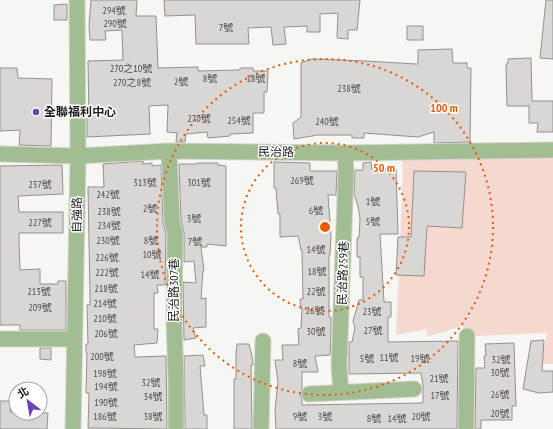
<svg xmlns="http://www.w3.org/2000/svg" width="553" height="429" font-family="'PT Sans Narrow','Noto Sans TC',sans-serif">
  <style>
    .green { fill: #f5d9d1 }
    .building { fill: #d9d6d3; stroke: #93908d }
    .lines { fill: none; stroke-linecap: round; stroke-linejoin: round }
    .minor-casing { stroke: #d3d3d0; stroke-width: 17 }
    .minor { stroke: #a3bd93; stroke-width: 15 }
    .ring { fill: none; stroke: #e8590c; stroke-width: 2; stroke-dasharray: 2 4 }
    .poi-dot { fill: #6b40b8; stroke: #fff; stroke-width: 1.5 }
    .labels { text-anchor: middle; stroke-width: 3; stroke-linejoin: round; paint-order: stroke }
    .number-label { font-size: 10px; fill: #4d4b4a }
    .poi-label { font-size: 12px; font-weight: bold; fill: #1e1d1c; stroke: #fff; text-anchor: start }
    .street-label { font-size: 12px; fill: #1e1d1c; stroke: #fff }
    .centre { fill: #e8590c; stroke: #fff; stroke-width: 2 }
    .ring-label { font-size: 12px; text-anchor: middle; font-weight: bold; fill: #e8590c; stroke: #fff; stroke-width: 3; stroke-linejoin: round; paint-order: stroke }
  </style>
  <rect width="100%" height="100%" fill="#f6f6f2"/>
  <path class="green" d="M553 157V364H541L547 333 475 336 462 326 427 337V329L396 335 403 172 402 160Z"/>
  <path class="building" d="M91 0H137L136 16H156L158 68 198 67V71L240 70V68H253V71H268L267 92H264V113H253V133L230 134V136L208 138 207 132 186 134 185 142H176L177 133 167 132 168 105 149 106 150 134 87 137V118H89L88 61 123 60 122 30 105 31 106 40H90L89 25Z
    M164 0H360L357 30H348V39L337 38 338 13 320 14V32H307V26L284 27 286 44 273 45 271 27 248 28 249 44H196L195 15 165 16Z
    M546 0H553V59L540 58Z
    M67 4V20H54V5Z
    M407 26H423V40H407Z
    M452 49 453 63H467V68H471L470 142 434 143V132L418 137 364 133V138H352V135H318L294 139 293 123 301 117V63L312 59 366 61 416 64H418V50Z
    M531 58 532 101H553V132H537L538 123H529V106H507L506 64H508V59Z
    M0 68H17L18 78 52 79 51 146 19 145 20 130 0 131Z
    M143 161V164L152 163V166L161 165 163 222 166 234 165 285H157L158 293H154V329H158L157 343 134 345 135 357 166 356 167 429 88 428 89 393H86L87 353H86V344H88L87 305H90V295L88 187H104L103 164Z
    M274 162 310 163V171H337L336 195H328L331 236 330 255H329V317H331V332L330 355 315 356 318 372H302V389L300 394 302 400V405L423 403V385L421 373 349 374V342H352L355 328 353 321 359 300H363V277H360V257H357V238H359L360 219 358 206 354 194 355 170H363V163L371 162 372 170 396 169 398 234H380L384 302H391V317H388V342L458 341 457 429H276L275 410 278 382 275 360H283L282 345H299L298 329 301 328 302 308 301 309 300 299H303L302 250H301L298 236 280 237V214H278L276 188H274Z
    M197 163H218V165L226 166V246L207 244V247H201L204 271H203L201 299 206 298V327L193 328 196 338 184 340 183 282 196 283 194 261 184 262V233L181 220 179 164H197Z
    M62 165 63 194 18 196 19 212H63V233H19V242L20 270 40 269V284H58V281H66V330H20V325H0V166Z
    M414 171 466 172 462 228 427 226 424 276 396 275 398 237H411Z
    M544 340 542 371H553V392L539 393 523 389 531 341Z
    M514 343 516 406H512V420H481V429H475L476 368H485L484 356H486L485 344Z
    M237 344H249L252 356 253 365H251L252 429H234V379H236V355Z
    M40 348H51V360L40 359Z
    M203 355 205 366H200L204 415H207V429H185L184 356Z
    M0 401H11L10 412 48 413 47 429H0Z"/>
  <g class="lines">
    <g class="minor-casing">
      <path id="minor" d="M169 151 172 221 175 233 174 322 176 379V429
        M0 154 78 156 169 151 345 153 553 150
        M0 339H74
        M341 392 339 366 346 171 345 153
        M309 394 414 389
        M73 429 78 156 77 0
        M261 429 263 341
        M466 429 467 336"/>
    </g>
    <use href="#minor" class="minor"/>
  </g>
  <g class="ring">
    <circle cx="325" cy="227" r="84"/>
    <circle cx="325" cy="227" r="168"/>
  </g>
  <circle class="poi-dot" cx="36" cy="112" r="4"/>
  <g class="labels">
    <g class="number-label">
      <text x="114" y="14">294號</text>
      <text x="115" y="27">290號</text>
      <text x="226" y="31">7號</text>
      <text x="131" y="72">270之10號</text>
      <text x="210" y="82">8號</text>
      <text x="256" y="82">18號</text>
      <text x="181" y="85">2號</text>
      <text x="132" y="86">270之8號</text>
      <text x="349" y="92">238號</text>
      <text x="199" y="122">270號</text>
      <text x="239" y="124">254號</text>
      <text x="327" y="125">240號</text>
      <text x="302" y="184">269號</text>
      <text x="145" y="186">313號</text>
      <text x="199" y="186">301號</text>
      <text x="40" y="188">237號</text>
      <text x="108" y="198">242號</text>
      <text x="373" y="205">1號</text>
      <text x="150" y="212">2號</text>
      <text x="316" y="214">6號</text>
      <text x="109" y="215">238號</text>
      <text x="194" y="222">3號</text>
      <text x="373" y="225">5號</text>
      <text x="40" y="226">227號</text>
      <text x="109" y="229">234號</text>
      <text x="108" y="244">230號</text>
      <text x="151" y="244">8號</text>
      <text x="195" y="245">7號</text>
      <text x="316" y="253">14號</text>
      <text x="152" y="258">10號</text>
      <text x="107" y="261">226號</text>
      <text x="317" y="275">18號</text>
      <text x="107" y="276">222號</text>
      <text x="150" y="278">14號</text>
      <text x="106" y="292">218號</text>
      <text x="39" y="295">213號</text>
      <text x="316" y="295">22號</text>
      <text x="105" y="307">214號</text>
      <text x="40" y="311">209號</text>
      <text x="315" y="314">26號</text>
      <text x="372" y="315">23號</text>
      <text x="105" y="322">210號</text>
      <text x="373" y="334">27號</text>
      <text x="316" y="335">30號</text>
      <text x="106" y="337">206號</text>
      <text x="102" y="360">200號</text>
      <text x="389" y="361">11號</text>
      <text x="367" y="362">5號</text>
      <text x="420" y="362">19號</text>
      <text x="501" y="363">32號</text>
      <text x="300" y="367">8號</text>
      <text x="500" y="376">30號</text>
      <text x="105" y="377">198號</text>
      <text x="439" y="382">21號</text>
      <text x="151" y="386">32號</text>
      <text x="106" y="390">194號</text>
      <text x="500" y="398">26號</text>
      <text x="440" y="399">17號</text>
      <text x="153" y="400">34號</text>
      <text x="106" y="406">190號</text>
      <text x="500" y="417">20號</text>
      <text x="105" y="420">186號</text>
      <text x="153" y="420">38號</text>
      <text x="300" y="420">9號</text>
      <text x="325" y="420">3號</text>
      <text x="421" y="420">20號</text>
      <text x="374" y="422">8號</text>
      <text x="397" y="422">14號</text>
    </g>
    <g class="poi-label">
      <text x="44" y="116">全聯福利中心</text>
    </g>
    <g class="street-label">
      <text transform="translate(276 152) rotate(1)" y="4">民治路</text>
      <text transform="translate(77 215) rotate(-89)" y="4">自強路</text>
      <text transform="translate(343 273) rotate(-88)" y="4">民治路259巷</text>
      <text transform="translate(174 290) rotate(-90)" y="4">民治路307巷</text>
    </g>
  </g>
  <circle cx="325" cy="227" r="6" class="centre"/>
  <g class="ring-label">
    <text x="444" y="112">100 m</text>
    <text x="384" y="172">50 m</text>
  </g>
  <g transform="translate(28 401) rotate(329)"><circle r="19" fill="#ffffff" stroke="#a5a5a4"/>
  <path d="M0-3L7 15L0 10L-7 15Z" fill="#6b40b8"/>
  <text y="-6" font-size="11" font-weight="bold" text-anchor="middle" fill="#1e1d1c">北</text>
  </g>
</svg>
